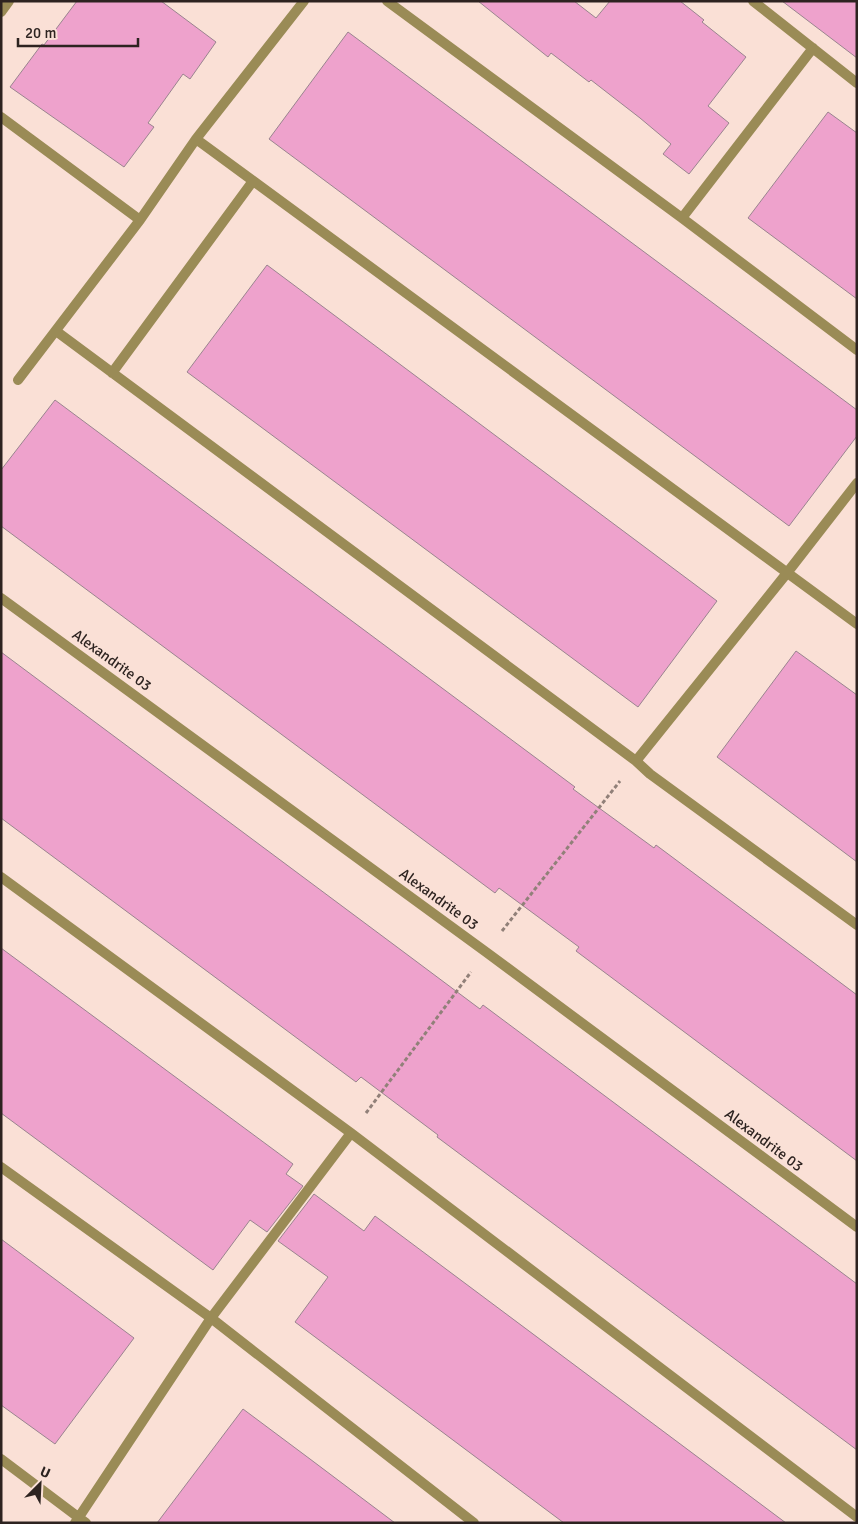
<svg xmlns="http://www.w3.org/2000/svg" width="858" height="1524" font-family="Signika,sans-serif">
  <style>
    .building { fill: #eea2cc; stroke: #9a848f }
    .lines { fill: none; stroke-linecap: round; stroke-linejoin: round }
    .path { stroke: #918079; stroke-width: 3; stroke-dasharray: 4 2.5; stroke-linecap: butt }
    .street { stroke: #9a8b56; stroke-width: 10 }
    .labels { text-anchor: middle; stroke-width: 5; stroke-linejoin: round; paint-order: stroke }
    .street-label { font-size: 15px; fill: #2d2320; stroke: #fae0d6 }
  </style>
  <rect width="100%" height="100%" fill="#fae0d6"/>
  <path class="building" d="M77 1H161L216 42 190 79 183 74 148 123 154 127 124 167 10 87 42 44 44 45Z
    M478 1H574L596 18 610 1H680L704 20 702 22 746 57 708 106 729 123 689 174 663 154 671 144 640 118 591 80 589 82 551 53 548 57Z
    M782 1H857V58Z
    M348 32 857 410V436L789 526 269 139Z
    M828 112 857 133V299L748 218Z
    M267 265 717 601 638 707 187 372Z
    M55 400 575 787 573 789 654 848 656 845 857 995V1161L576 951 579 947 499 888 495 893 1 526V470Z
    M796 651 857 695V862L717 757Z
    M1 652 401 950 480 1009 483 1005 857 1284V1450L437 1137 438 1135 361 1077 356 1082 1 818Z
    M1 948 293 1164 286 1174 303 1186 267 1232 250 1220 213 1270 1 1113Z
    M314 1194 364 1231 375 1216 786 1523H564L295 1322 328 1277 278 1241Z
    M1 1239 134 1338 55 1444 1 1405Z
    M243 1409 310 1459 395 1523H157Z"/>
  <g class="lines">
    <path class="path" d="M502 931 620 781
      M366 1113 471 972"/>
    <path class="street" d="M387 1 682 218 857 350
      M753 1 857 83
      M1 12 9 1
      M1 117 140 220
      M196 139 857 624
      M682 218 813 48
      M56 331 636 761 650 774 857 925
      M112 373 253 181
      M18 380 140 220 196 139 304 1
      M1 598 486 952 857 1227
      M636 761 787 573 857 483
      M1 877 351 1133 857 1517
      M1 1167 211 1318 474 1523
      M1 1459 86 1523
      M75 1523 211 1318 351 1133"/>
  </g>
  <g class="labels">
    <g class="street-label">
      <text transform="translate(112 660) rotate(36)" y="5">Alexandrite 03</text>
      <text transform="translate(439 899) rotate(36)" y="5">Alexandrite 03</text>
      <text transform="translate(764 1140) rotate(37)" y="5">Alexandrite 03</text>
    </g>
  </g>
  <rect width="858" height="1524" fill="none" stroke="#2d2320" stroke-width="5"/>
  <g transform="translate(40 1484) rotate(24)" stroke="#fae0d6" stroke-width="4" paint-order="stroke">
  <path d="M0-4L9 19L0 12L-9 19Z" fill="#2d2320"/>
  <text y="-8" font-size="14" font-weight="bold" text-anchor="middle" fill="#2d2320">U</text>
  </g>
  <path d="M18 38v8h120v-8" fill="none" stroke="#2d2320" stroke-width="2.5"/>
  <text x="25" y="38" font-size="15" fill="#2d2320" stroke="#fae0d6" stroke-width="4" paint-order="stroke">20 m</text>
</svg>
